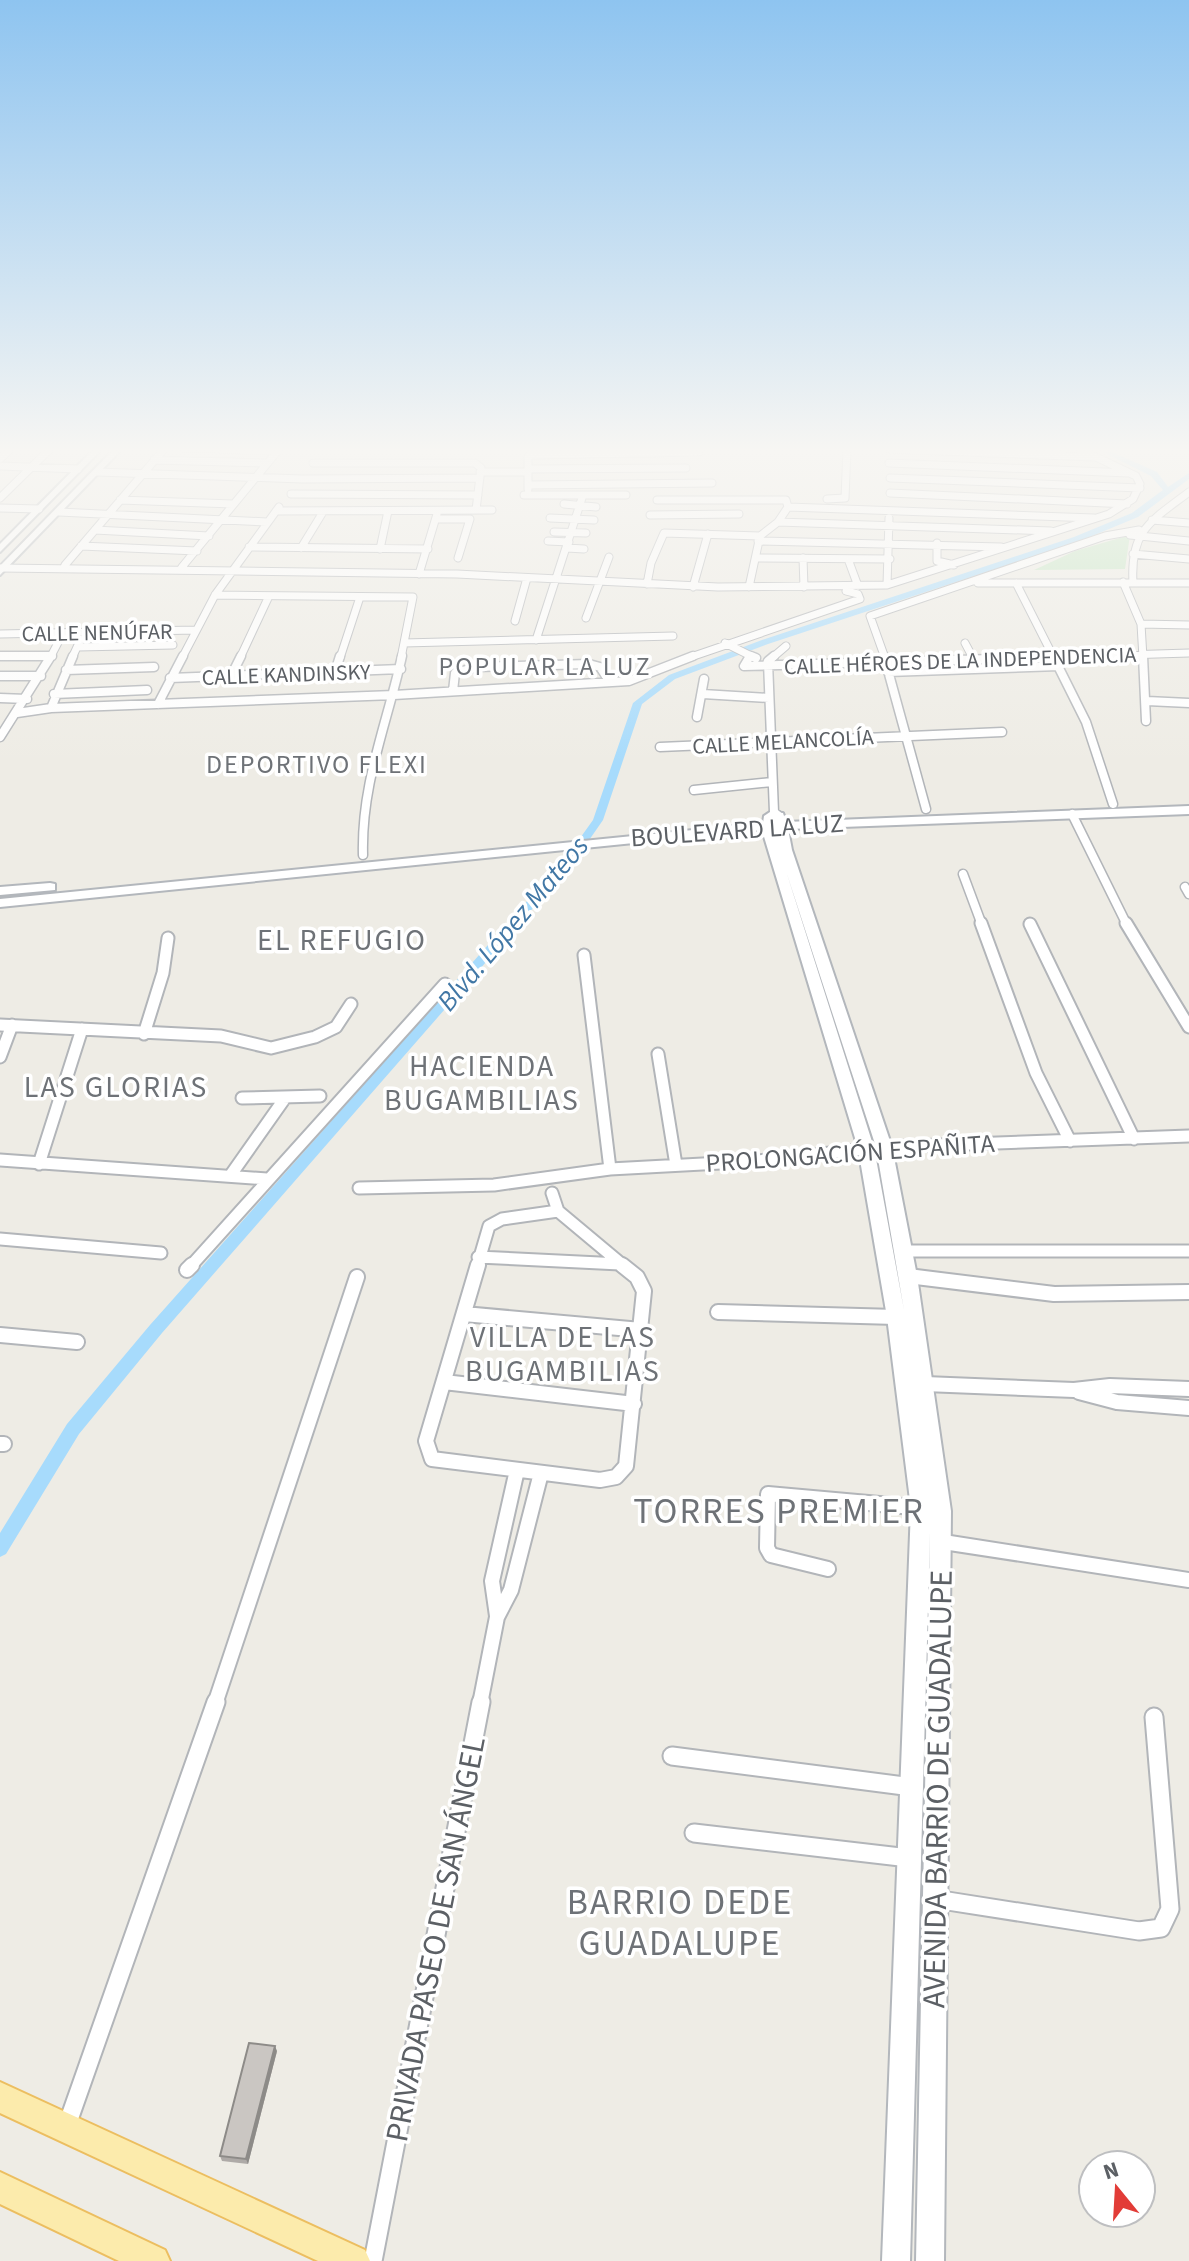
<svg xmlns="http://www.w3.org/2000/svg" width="1189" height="2261" font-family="'Source Sans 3',sans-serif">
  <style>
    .green { fill: #c4e5c2 }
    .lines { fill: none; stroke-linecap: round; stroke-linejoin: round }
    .canal { fill: #a7dbfc; fill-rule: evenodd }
    .street-far4-casing { stroke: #b2b5b9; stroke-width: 9 }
    .street-far3-casing { stroke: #b2b5b9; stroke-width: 11 }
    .street-far2-casing { stroke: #b2b5b9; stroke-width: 15 }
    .street-far1-casing { stroke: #b2b5b9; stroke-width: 18 }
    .street-casing { stroke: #b2b5b9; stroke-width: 21 }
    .secondary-casing { stroke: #b3b7bc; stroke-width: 4 }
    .primary-casing { stroke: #ecbe60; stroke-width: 4 }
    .street-far4 { stroke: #fff; stroke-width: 7 }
    .street-far3 { stroke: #fff; stroke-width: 8 }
    .street-far2 { stroke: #fff; stroke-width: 11 }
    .street-far1 { stroke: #fff; stroke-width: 14 }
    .street { stroke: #fff; stroke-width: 17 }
    .secondary { fill: #fff; fill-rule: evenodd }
    .primary { fill: #fcebac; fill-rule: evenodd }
    .wall { fill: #aeaaa7 }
    .shaded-wall { fill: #8d8b88 }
    .building { fill: #cac6c2; stroke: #8d8b88; stroke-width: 2 }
    .labels { text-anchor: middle; stroke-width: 7; stroke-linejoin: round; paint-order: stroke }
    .far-street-label { font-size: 22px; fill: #5c6065; stroke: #fff }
    .far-quarter-label { font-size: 26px; letter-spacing: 2px; fill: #6e7277; stroke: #fff }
    .street-label { font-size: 26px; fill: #5c6065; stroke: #fff }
    .water-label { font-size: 28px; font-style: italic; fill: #4177a5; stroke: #fff }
    .quarter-label { font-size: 30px; letter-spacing: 2px; fill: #6e7277; stroke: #fff }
    .near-street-label { font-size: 32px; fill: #5c6065; stroke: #fff }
    .near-quarter-label { font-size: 36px; letter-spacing: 2px; fill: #6e7277; stroke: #fff }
  </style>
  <rect width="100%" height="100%" fill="#eeece5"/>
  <path class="green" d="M1130 535 1125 569 1034 570 1075 551Z"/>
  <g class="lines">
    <path class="canal" d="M1095 448H1103L1157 472 1168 487 1189 473V479L1138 517 1080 541 768 644 675 679 642 704 603 820 576 859 162 1333 79 1434 6 1554 0 1557V1533L67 1424 150 1325 568 855 593 820 633 703 669 675 762 640 1074 537 1132 513 1163 490 1151 476Z"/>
    <g class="street-far4-casing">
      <path id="street-far4" d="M184 448 277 451
        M889 449 1094 457
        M0 459 12 448
        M154 460 266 463
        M313 463H475L481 468 476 510
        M889 463 1128 473
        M0 466 78 469
        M528 469 686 468
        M97 472 302 479 480 478
        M480 472H528
        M890 478 1140 488
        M528 485 712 483
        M528 489V457L531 455 699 452
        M890 493 1127 504
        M291 494 478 495
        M524 495H626
        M0 498 51 448
        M827 499 845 498 847 448
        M120 500 233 504
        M657 500H786L788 507 778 522 760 536 749 587
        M564 504 596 507
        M788 507 1094 518
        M0 508 39 509
        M276 511 492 510
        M59 512 267 522
        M650 515 739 514
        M550 518 594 520
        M436 519H470L458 558
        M1152 520 1189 523
        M778 522 1051 531
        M95 530 209 536
        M554 532 586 533
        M1130 535 1189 541
        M548 541 569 542
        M758 541 1001 547
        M937 543V561L954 565
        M81 546 197 551
        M249 547 428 549
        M301 548 323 512
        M567 548 584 549
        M380 549 388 511
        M1133 554 1189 559
        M756 558 890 559
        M803 558 804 587
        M848 559 858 586
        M65 565 165 448
        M182 567 280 448
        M0 568 457 574 718 587 887 585 1109 514 1133 499 1140 484 1136 476 1077 448
        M419 574 437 514
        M1123 582 1141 624 1143 658
        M1133 582C1130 530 1151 521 1189 492
        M978 583H1189
        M1016 583 1054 658
        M647 584 651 563 664 533 760 536
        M887 585 889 518
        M693 587 708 534
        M215 595 413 597 401 658
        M586 618 609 557
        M515 621 527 578
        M1141 624 1189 625
        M0 634 195 630
        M536 640 583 495
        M404 643 673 636
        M725 643 755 658
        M965 643 973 658
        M78 647 173 645
        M0 656H52
        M50 658 63 633
        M72 658 84 632
        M182 658 215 595 279 507
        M240 658 269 596
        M340 658 360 597
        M688 658 860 599 858 594 846 591
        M772 658 786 646
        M885 658 870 616 1105 536 1139 530
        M1027 658 1189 653"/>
    </g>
    <g class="street-far3-casing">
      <path id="street-far3" d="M0 656H52
        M73 656 51 708 394 695 629 681 693 656
        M750 656 744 666 1096 656
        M751 656 756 658
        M884 656 926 809
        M972 656 974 660
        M1053 656 1086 722 1113 804
        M1143 656 1146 721
        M768 661 774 656
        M768 662 774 812 779 816
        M66 670 154 667
        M335 672 340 656
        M888 672 1059 666
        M0 676H41
        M231 676 241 656
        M170 678 401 669
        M453 691 455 673 477 667 589 664 600 667 610 682
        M54 694 147 690
        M703 694 769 698
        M0 698 27 699
        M1147 701 1189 703
        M158 704 183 656
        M17 713 51 708
        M697 717 704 679
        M0 737 51 656
        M660 747 1002 732
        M694 790 772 782
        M1072 814 1127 925
        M363 855C361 784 387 724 402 656
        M963 874 982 925
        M1185 887 1189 894"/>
    </g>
    <g class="street-far2-casing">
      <path id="street-far2" d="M981 923 1036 1073 1070 1141
        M1126 923 1189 1027
        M1030 924 1134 1139
        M584 955 610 1169
        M0 1025 221 1036 271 1048 315 1037 336 1027 351 1004
        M144 1034 163 973 168 938
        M658 1054 676 1165
        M0 1057 12 1025
        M242 1098 320 1096
        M0 1160 267 1179
        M39 1164 82 1029
        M230 1176 285 1098
        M359 1188 494 1185 610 1169 758 1161 884 1147 1189 1136
        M552 1193 558 1211
        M558 1211 625 1267
        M0 1239 161 1253
        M903 1251H1189
        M478 1257 620 1264
        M190 1267 445 984
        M477 1267 489 1226 502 1219 558 1211"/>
    </g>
    <g class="street-far1-casing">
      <path id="street-far1" d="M478 1265 426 1441 432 1459 600 1480 616 1477 626 1466 644 1291 637 1277 622 1265
        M187 1270 192 1265
        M908 1276 1054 1294 1189 1292
        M718 1312 896 1317
        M464 1314 641 1330
        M0 1335 77 1342
        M444 1382 634 1404
        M925 1384 1074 1390 1110 1386 1189 1389
        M1079 1392 1117 1402 1189 1408
        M0 1444H4
        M937 1541 1189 1580
        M828 1569 771 1555 767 1548 768 1494 924 1508
        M497 1616 492 1581 517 1470
        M215 1704 357 1277
        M480 1704 497 1617 511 1590 541 1473"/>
    </g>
    <g class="street-casing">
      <path id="street" d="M672 1756 912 1787
        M694 1833 909 1858
        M935 1899 1139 1931 1161 1928 1170 1909 1154 1717
        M66 2128 216 1702
        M373 2261 481 1702"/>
    </g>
    <g class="secondary-casing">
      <path id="secondary" d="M95 448H103L0 552V544Z
        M115 448H123L0 575V566Z
        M1189 806V814L788 829 792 850 892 1147 917 1276 951 1511 944 2261H916L930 1531 910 2261H882L911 1508 887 1317 858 1148 762 830 0 907V899L763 823 764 816 770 812 783 813 786 822ZM786 871 876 1147 904 1310 874 1148Z
        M50 883 55 884V890L0 895V887Z"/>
    </g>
    <g class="primary-casing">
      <path id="primary" d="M0 2082 365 2250 370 2261H318L0 2113Z
        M0 2172 165 2250 170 2261H119L0 2204Z"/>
    </g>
    <use href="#street-far4" class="street-far4"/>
    <use href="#street-far3" class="street-far3"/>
    <use href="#street-far2" class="street-far2"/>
    <use href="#street-far1" class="street-far1"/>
    <use href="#street" class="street"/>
    <use href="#secondary" class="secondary"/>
    <use href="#primary" class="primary"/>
  </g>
  <path class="wall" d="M277 2051 248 2164 222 2161 220 2156Z"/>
  <path class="shaded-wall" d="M275 2046 277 2051 248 2164 246 2159Z"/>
  <path class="building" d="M249 2043 275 2046 246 2159 220 2156Z"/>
  <linearGradient id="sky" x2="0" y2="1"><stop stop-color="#8ec4f0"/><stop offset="0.59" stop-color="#f7f6f3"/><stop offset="1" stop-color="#f7f6f3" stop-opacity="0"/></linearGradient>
  <rect width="1189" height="764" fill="url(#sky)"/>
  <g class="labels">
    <g class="far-street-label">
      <text transform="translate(97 632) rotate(-1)" y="8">CALLE NENÚFAR</text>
      <text transform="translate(960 660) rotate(-2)" y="8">CALLE HÉROES DE LA INDEPENDENCIA</text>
      <text transform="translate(286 674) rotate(-2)" y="8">CALLE KANDINSKY</text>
      <text transform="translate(783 741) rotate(-3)" y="8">CALLE MELANCOLÍA</text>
    </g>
    <g class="far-quarter-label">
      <text x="545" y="675">POPULAR LA LUZ</text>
      <text x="317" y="773">DEPORTIVO FLEXI</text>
    </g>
    <g class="street-label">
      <text transform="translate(737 830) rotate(-4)" y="9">BOULEVARD LA LUZ</text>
      <text transform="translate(850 1153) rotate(-4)" y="9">PROLONGACIÓN ESPAÑITA</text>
    </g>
    <g class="water-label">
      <text transform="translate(512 923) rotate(-50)" y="10">Blvd. López Mateos</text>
    </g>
    <g class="quarter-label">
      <text x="342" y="950">EL REFUGIO</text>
      <text x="482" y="1076">HACIENDA<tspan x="482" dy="34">BUGAMBILIAS</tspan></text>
      <text x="116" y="1097">LAS GLORIAS</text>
      <text x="563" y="1347">VILLA DE LAS<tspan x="563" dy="34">BUGAMBILIAS</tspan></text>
    </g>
    <g class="near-street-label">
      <text transform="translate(937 1789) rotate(-89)" y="11">AVENIDA BARRIO DE GUADALUPE</text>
      <text transform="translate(435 1939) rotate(-79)" y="11">PRIVADA PASEO DE SAN ÁNGEL</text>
    </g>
    <g class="near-quarter-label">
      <text x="779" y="1523">TORRES PREMIER</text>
      <text x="680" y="1914">BARRIO DEDE<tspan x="680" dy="41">GUADALUPE</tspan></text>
    </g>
  </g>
  <g transform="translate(1117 2189) rotate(342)"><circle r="38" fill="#ffffff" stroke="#bebfc1" stroke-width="2"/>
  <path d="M0-6L14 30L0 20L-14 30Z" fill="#e23c37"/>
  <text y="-12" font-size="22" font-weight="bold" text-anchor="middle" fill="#5c6065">N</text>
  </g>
</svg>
